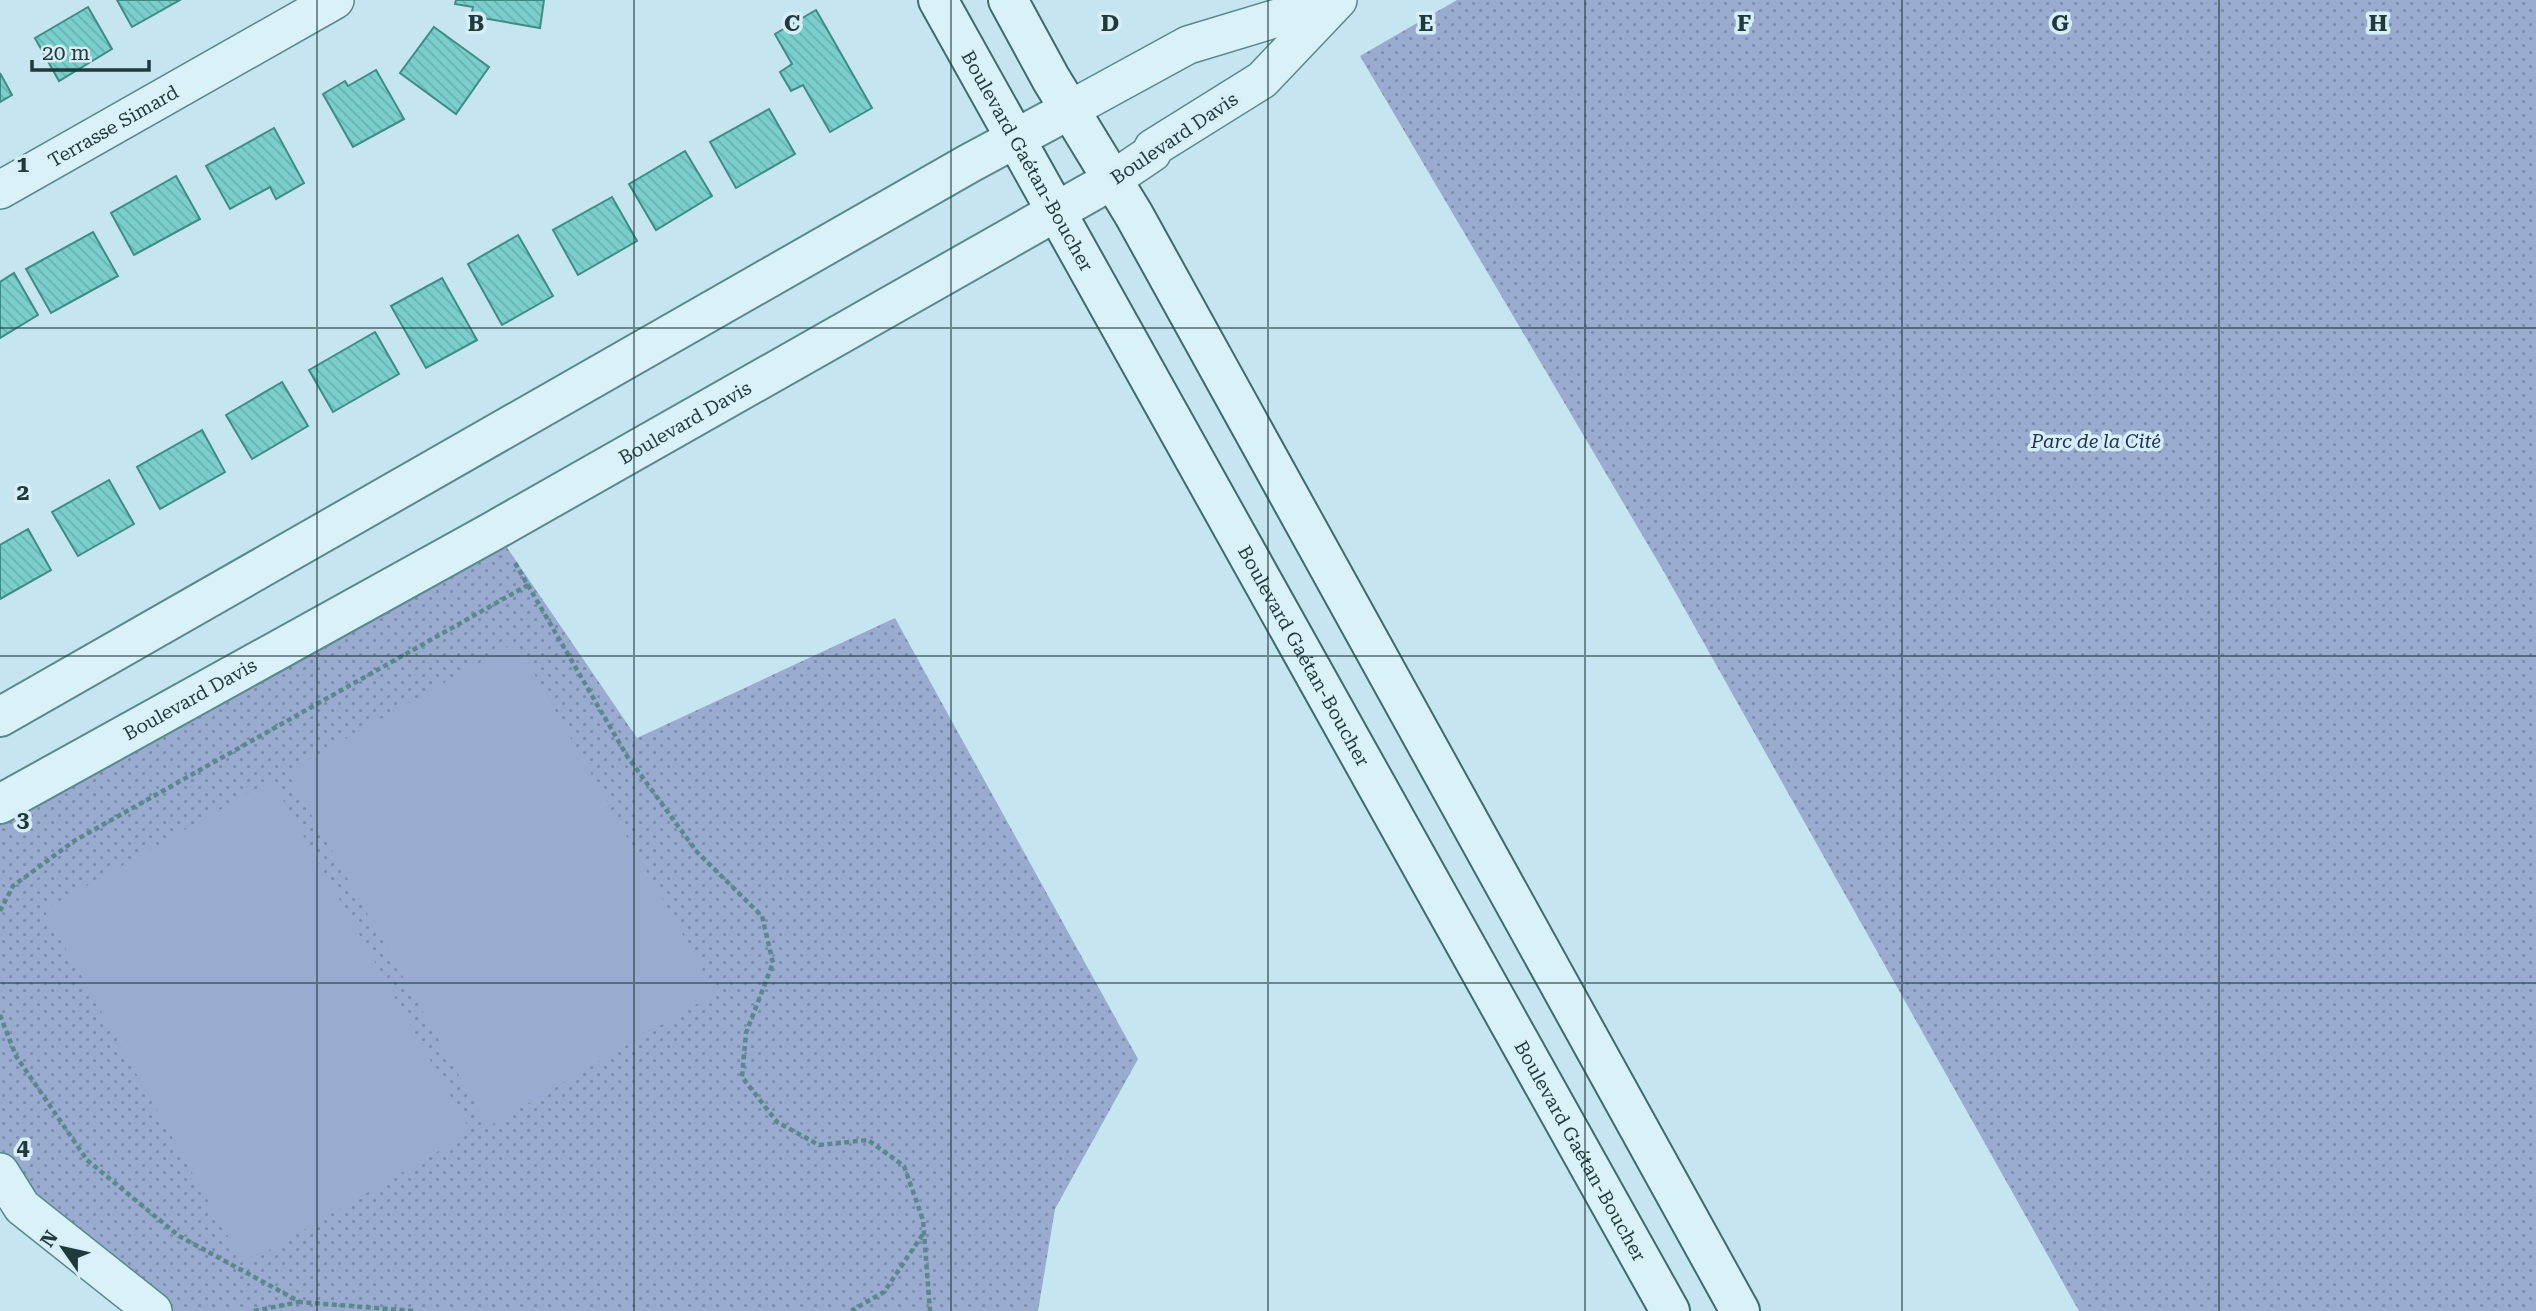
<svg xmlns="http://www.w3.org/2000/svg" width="2536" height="1311" font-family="'Roboto Serif',serif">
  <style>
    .park { fill: url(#park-dots) }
    .pitch { fill: #99abcf }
    .building { fill: url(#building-back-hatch); stroke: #3f8c87; stroke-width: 2 }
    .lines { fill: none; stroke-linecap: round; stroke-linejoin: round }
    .minor-casing { stroke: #5a888c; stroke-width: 40 }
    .tertiary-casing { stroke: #5a888c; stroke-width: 42 }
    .secondary-casing { stroke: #3e6b6e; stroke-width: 42 }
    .path { stroke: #5a888c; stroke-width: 4.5; stroke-dasharray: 5 3.5; stroke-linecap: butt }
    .minor { stroke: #d9f2fa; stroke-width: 37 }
    .tertiary { stroke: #d9f2fa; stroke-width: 38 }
    .secondary { stroke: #d9f2fa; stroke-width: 38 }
    .grid { fill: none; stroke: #1f3a3b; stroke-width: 2; stroke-opacity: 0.55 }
    .labels { text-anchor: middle; stroke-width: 7; stroke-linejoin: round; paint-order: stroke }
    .street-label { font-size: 19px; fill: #1f3a3b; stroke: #d5eef7 }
    .park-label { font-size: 19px; font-style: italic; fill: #252f58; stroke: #d5eef7 }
    .grid-label { font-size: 23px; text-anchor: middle; font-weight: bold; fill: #1f3a3b; stroke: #d5eef7; stroke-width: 7; stroke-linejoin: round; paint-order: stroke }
  </style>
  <defs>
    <pattern id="park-dots" width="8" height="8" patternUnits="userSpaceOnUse" patternTransform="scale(1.75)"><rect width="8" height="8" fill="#99abcf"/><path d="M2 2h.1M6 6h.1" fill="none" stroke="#7c8ca9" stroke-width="1.8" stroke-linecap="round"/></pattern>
    <pattern id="building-back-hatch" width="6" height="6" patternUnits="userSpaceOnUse" patternTransform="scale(1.75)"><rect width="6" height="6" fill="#7acfcc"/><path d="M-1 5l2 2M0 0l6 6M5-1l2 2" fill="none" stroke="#69b2b0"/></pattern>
  </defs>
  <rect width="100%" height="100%" fill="#c5e5f0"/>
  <path class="park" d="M1457 0H2536V1311H2079L1664 572 1360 56Z
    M495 530 637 738 895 618 1138 1059 1055 1209 1038 1311H153L0 1172V804Z"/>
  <path class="pitch" d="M516 642 716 993 488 1127 287 772Z
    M272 780 471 1132 244 1265 44 910Z"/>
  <path class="building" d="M117 0H180L132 27Z
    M456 0H544L540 28 471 16 473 7 455 4Z
    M88 7 112 49 59 81 35 38Z
    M816 10 872 108 830 132 803 85 791 91 780 72 792 64 775 34Z
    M434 27 489 67 456 114 400 73Z
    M376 70 404 119 353 147 323 94 345 81 348 86Z
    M0 73 12 95 0 102Z
    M769 109 795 154 736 188 710 142Z
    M274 128 304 183 276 199 270 187 230 209 206 166Z
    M685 151 712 196 656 230 629 184Z
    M176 176 200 219 134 255 111 213Z
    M612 197 637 241 578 275 553 230Z
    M93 232 118 276 51 313 26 269Z
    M518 235 553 296 502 325 468 264Z
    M14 273 38 315 0 338V282Z
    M442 278 477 340 426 368 391 306Z
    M375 332 399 374 333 412 309 370Z
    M282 382 308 426 252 459 226 415Z
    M202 430 225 472 160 509 137 467Z
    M109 480 134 524 78 556 52 512Z
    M28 529 51 570 0 599V545Z"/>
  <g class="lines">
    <g class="minor-casing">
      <g id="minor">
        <path d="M1069 110 1188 45 1337 0"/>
        <path d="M1112 180 1152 153 1153 148 1262 80 1338 0"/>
        <path id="s1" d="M0 190 335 0"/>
        <path d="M0 1172 22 1207 153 1311"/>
      </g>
    </g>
    <g class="tertiary-casing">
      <g id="tertiary">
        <path d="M0 717 970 163 1069 110"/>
        <path id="s2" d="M0 804 495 530 1112 180"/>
      </g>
    </g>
    <g class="secondary-casing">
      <g id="secondary">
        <path id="s3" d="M938 0 1670 1311"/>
        <path d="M1008 0 1051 79 1134 215 1740 1311"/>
      </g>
    </g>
    <path class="path" d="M515 563 627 756 697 852 762 916 773 963 746 1033 742 1077 777 1122 819 1145 868 1140 904 1166 923 1220 930 1311
      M0 911 13 886 74 841 528 585
      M0 1015 16 1056 87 1160 179 1236 300 1302 414 1311
      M254 1311 299 1302
      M851 1311 884 1292 923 1234"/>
    <use href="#minor" class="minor"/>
    <use href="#tertiary" class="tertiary"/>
    <use href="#secondary" class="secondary"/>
  </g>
  <path class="grid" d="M317 0V1311M634 0V1311M951 0V1311M1268 0V1311M1585 0V1311M1902 0V1311M2219 0V1311M0 328H2536M0 656H2536M0 983H2536"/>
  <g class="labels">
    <g class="street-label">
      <text dy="7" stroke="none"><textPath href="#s1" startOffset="130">Terrasse Simard</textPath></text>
      <text transform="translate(1174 138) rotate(-34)" y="7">Boulevard Davis</text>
      <text dy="7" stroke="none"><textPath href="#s3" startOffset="184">Boulevard Gaétan-Boucher</textPath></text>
      <text dy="7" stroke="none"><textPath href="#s2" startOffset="784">Boulevard Davis</textPath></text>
      <text dy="7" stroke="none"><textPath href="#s3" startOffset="751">Boulevard Gaétan-Boucher</textPath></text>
      <text dy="7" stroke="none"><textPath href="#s2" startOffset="217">Boulevard Davis</textPath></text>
      <text dy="7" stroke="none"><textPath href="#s3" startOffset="1318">Boulevard Gaétan-Boucher</textPath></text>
    </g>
    <g class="park-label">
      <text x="2096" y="448">Parc de la Cité</text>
    </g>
  </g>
  <g class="grid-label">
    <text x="476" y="31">B</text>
    <text x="792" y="31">C</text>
    <text x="1110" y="31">D</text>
    <text x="1426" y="31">E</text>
    <text x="1744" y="31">F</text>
    <text x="2060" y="31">G</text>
    <text x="2378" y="31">H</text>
    <text x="23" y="172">1</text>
    <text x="23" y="500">2</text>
    <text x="23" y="827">3</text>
    <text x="23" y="1155">4</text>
  </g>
  <g transform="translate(63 1248) rotate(304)" stroke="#d5eef7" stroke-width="5" paint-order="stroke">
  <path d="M0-5L12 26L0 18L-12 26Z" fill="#1f3a3b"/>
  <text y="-10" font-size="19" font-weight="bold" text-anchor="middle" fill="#1f3a3b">N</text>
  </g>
  <path d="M32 60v10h117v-10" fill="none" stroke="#1f3a3b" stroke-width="3.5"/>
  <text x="42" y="60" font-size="21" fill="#1f3a3b" stroke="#d5eef7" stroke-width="5" paint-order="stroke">20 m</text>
</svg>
